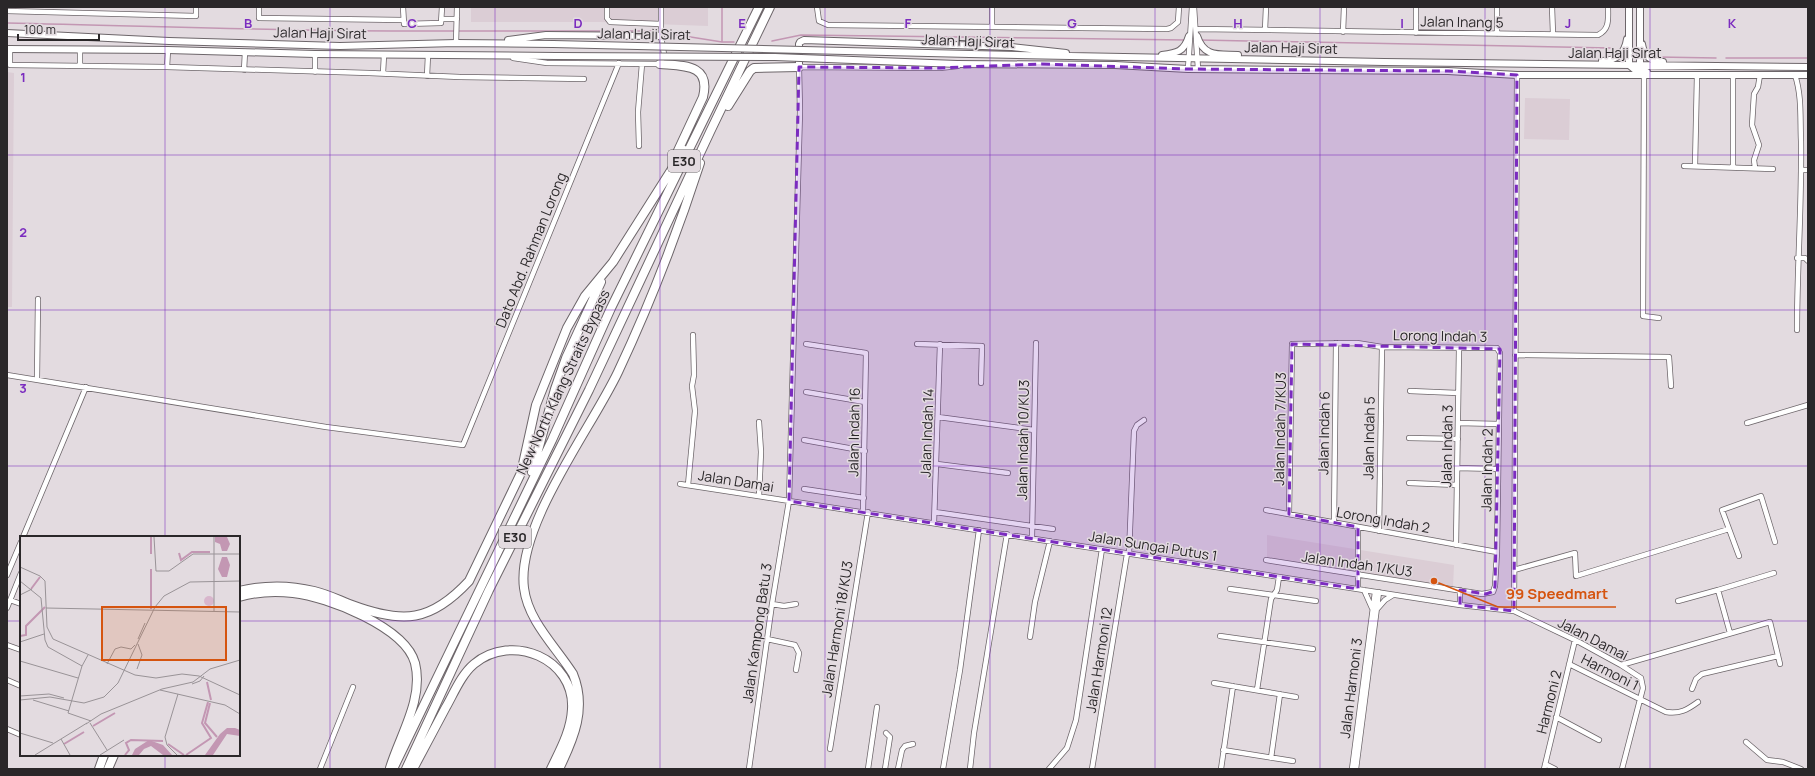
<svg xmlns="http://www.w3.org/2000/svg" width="1815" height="776" font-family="Manrope,sans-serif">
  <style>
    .built { fill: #dbcdd5 }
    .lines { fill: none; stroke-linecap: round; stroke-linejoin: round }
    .stream { stroke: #c397b3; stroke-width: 1.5 }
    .street-casing { stroke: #6d666a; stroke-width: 6 }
    .secondary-casing { stroke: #6d666a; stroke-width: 8 }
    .highway-casing { stroke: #6d666a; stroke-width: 10 }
    .street { stroke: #fff; stroke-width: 4.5 }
    .secondary { stroke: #fff; stroke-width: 6 }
    .highway { stroke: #fff; stroke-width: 8 }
    .secondary-bridge-casing { stroke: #6d666a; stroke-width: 8; stroke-linecap: butt }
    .secondary-bridge { stroke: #fff; stroke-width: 6 }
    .marked { fill: #7b2cbf; fill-opacity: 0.2; stroke: #7b2cbf; stroke-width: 3; stroke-dasharray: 8 5; stroke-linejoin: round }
    .grid { fill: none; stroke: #7b2cbf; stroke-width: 1; stroke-opacity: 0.55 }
    .labels { text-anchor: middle; stroke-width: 3; stroke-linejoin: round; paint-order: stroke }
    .shield { fill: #e3dbe0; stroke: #625d60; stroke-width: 1 }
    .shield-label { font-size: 13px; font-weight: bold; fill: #2a2729 }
    .street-label { font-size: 14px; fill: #2a2729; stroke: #e3dbe0 }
    .inset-river { fill: none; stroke: #c397b3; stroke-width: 2 }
    .inset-road { fill: none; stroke: #999397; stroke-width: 1 }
    .view { fill: #d5540f; fill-opacity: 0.15; stroke: #d5540f; stroke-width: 2 }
    .inset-edge { fill: none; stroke: #2a2729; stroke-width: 2 }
    .grid-label { font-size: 13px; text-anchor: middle; font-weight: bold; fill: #7b2cbf; stroke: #e3dbe0; stroke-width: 3; stroke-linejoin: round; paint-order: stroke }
    .leader { fill: none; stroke: #d5540f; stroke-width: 1.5 }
    .callout-dot { fill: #d5540f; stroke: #e3dbe0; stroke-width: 1.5 }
    .callout-label { font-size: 15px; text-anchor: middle; font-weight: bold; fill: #d5540f; stroke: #e3dbe0; stroke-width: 3; stroke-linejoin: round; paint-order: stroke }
  </style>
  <rect width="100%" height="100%" fill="#e3dbe0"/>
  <path class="built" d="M471 7H708V26L600 22H471Z
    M7 72 14 73 12 307H7Z
    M1525 98 1570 99 1569 140 1524 139Z
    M1267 535 1454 565 1453 587 1269 560 1267 557Z"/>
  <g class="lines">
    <path class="stream" d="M7 23C156 26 305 32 454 31
      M458 31H653L722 42V7
      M1200 40 1610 48
      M772 41 801 35 1186 40
      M722 42H734
      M1658 57 1716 58
      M1726 58H1808"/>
    <g class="street-casing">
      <path id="street" d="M259 7V18L403 20
        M403 7 404 24 441 23 442 7
        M607 7V18L610 22 661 24
        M817 7 819 21 828 25 1167 29 1171 28 1178 22 1179 7
        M1194 7 1198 69
        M1416 7V33
        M1497 7V34
        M1552 7 1553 34
        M7 11 196 16V7
        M442 19H457
        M992 27V7
        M1197 29 1598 35C1610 29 1608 19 1608 7
        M1265 30 1266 7
        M1343 32 1344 7
        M456 43 457 7
        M10 49V65L167 67
        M80 50V66
        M168 50 167 67 369 73 460 77 584 79
        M513 58 547 63 660 64 664 54 661 36V7
        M1188 69 1192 7
        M244 70 245 52
        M315 72V54
        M383 73 384 55
        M1733 75V167
        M1795 75C1802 96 1800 119 1801 141 1802 204 1797 267 1797 330
        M427 76 428 55
        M1644 76 1643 316 1659 318
        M639 146 638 112 642 64
        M1684 166 1773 169
        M1695 166 1697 75
        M1755 168 1754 160 1759 145 1752 125 1754 94 1758 87 1760 75
        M1802 170H1808
        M1797 258H1805L1808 261
        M806 344 866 353 863 511
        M917 344 982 346 981 383
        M1515 355 1669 357 1671 386
        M7 375 326 427 463 445 619 63
        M37 379 38 299
        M1410 391 1458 393
        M806 392 865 402
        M938 417 1034 430
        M1458 423 1499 424
        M1747 423 1808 405
        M1409 438 1458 439
        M804 440 865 451
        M937 464 1008 473
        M1457 468 1498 469
        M1409 483 1457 485
        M680 484 1460 605 1514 611 1579 642 1621 665 1641 678 1643 688 1622 769
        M688 485 695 411 692 386 694 375 693 335
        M804 489 864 498
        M759 496 761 452 759 422
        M1266 510 1497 552
        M935 512 1053 529
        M1334 522 1336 343
        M934 523 940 344
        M1379 531 1382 347
        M23 537 86 387
        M1032 537 1036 343
        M1456 545 1459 348
        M1129 554 1134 431 1137 425 1144 420
        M1739 556 1722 510 1761 496 1775 542
        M1266 560 1482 594 1493 592 1495 586 1497 552 1500 353 1497 348 1382 347 1357 343 1292 344 1289 514
        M1514 570 1575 553 1576 576 1729 529
        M7 575 21 542
        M1230 589 1316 601
        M1358 589V527
        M1364 590 1372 608
        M1718 590 1774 573
        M10 600 21 604
        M1678 601 1718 590 1730 633
        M772 604 784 606 796 604
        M1460 605V590
        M7 608 21 573
        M1378 608 1385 600 1393 595
        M1514 611 1517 75
        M1220 636 1313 649
        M1030 637 1035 602 1050 541
        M767 639 795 645 799 653 796 670
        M7 645 21 650
        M1569 664 1666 712C1680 714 1687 710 1698 702
        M1621 665 1770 622 1780 664
        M7 680 21 686
        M1214 683 1296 697
        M1692 689 1696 679 1702 674 1778 656
        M1257 690 1271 599 1277 590 1279 577
        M1556 717 1599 740
        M7 729 21 735
        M1746 742 1767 760 1783 762 1801 769
        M830 749 868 512
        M1223 750 1293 761
        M1271 758 1280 694
        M1545 764 1555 769
        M320 769 353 687
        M749 769 772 604 789 501 800 111 799 67 940 68 958 66
        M868 769 877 707
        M885 769 890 737 886 733
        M898 769 902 750 905 746 913 744
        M943 769 960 670 979 530
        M970 769 974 733 1007 534
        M1049 769 1067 748 1076 720 1102 549
        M1092 769 1127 554
        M1221 769 1233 686
        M1352 769 1375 592
        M1356 769 1379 592
        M1544 769 1575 640"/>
    </g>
    <g class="secondary-casing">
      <path id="secondary" d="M1629 7V65L1635 70 1647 72
        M7 33 169 41 340 46 456 43 553 44
        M1197 36C1204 58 1219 54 1238 55
        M508 40 546 35 661 36
        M1642 44C1644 57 1651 61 1663 62
        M7 49 168 50 315 54 556 56
        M970 54 1384 62 1808 67
        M1162 55C1177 53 1184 52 1189 36
        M1602 61C1616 61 1625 53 1627 39
        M957 64 1115 65 1188 69 1448 71 1517 75H1808
        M799 67V44L800 42 804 40 1012 47 1066 53
        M1638 67 1640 65V7"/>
    </g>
    <g class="highway-casing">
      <path id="highway" d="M660 64C684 66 711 64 703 97L675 157
        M728 106 750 71 754 68 799 67
        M532 472 555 389 566 358 601 282
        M239 591C264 585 290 585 314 591 327 594 339 600 352 605 403 624 431 622 469 581L521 473 536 405 567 328 585 296 613 262 684 150
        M239 597C256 592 276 591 293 593 328 597 405 627 415 663 424 699 400 735 390 768
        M99 769 104 755
        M108 769 114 755
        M393 769 552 440 611 308 759 7
        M406 769 489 590 589 390 710 132 770 7
        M413 769C424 748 435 728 446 707 454 693 461 675 474 664 512 632 575 659 572 709 571 731 560 750 551 769
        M559 769C574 738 587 708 573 674 556 647 528 621 524 588 516 526 591 429 618 372 650 304 677 234 700 163"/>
    </g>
    <use href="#street" class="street"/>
    <use href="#secondary" class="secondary"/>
    <use href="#highway" class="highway"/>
    <g class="secondary-bridge-casing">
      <path id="secondary-bridge" d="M553 44 970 54
        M556 56 775 57 957 64"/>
    </g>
    <use href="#secondary-bridge" class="secondary-bridge"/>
  </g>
  <path class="marked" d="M1042 64 1188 69 1448 71 1517 75 1514 611 1460 605V590L1486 594 1494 591 1495 586 1500 349 1292 344 1289 514 1358 527V589L789 501 799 67 940 68Z"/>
  <path class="grid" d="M165 7V537M330 7V769M495 7V769M660 7V769M825 7V769M990 7V769M1155 7V769M1320 7V769M1485 7V769M1650 7V769M7 155H1808M7 310H1808M7 466H1808M7 621H21M239 621H1808M165 755V769"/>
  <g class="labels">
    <g class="shield">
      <rect x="668" y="150" width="32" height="22" rx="3"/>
      <rect x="499" y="526" width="32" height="22" rx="3"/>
    </g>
    <g class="shield-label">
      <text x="684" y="166">E30</text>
      <text x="515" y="542">E30</text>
    </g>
    <g class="street-label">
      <text transform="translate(1462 22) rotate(1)" y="5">Jalan Inang 5</text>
      <text transform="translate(320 33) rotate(1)" y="5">Jalan Haji Sirat</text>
      <text transform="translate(644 34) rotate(1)" y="5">Jalan Haji Sirat</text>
      <text transform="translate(968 41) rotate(2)" y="5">Jalan Haji Sirat</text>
      <text transform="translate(1291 48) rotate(1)" y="5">Jalan Haji Sirat</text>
      <text x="1615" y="58">Jalan Haji Sirat</text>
      <text transform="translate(531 250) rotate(-68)" y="5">Dato Abd. Rahman Lorong</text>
      <text transform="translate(1440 336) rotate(1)" y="5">Lorong Indah 3</text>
      <text transform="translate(563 382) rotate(-65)" y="5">New North Klang Straits Bypass</text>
      <text transform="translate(1280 429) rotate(-89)" y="5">Jalan Indah 7/KU3</text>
      <text transform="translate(854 432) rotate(-89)" y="5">Jalan Indah 16</text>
      <text transform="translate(927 433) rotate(-88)" y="5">Jalan Indah 14</text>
      <text transform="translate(1324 433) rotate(-89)" y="5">Jalan Indah 6</text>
      <text transform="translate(1369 438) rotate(-89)" y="5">Jalan Indah 5</text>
      <text transform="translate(1023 440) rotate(-89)" y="5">Jalan Indah 10/KU3</text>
      <text transform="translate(1447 446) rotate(-89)" y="5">Jalan Indah 3</text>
      <text transform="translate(1487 470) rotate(-89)" y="5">Jalan Indah 2</text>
      <text transform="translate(736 481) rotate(9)" y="5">Jalan Damai</text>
      <text transform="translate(1383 520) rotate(10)" y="5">Lorong Indah 2</text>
      <text transform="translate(1153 546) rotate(9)" y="5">Jalan Sungai Putus 1</text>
      <text transform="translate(1357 564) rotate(8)" y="5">Jalan Indah 1/KU3</text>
      <text transform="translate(837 629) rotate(-81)" y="5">Jalan Harmoni 18/KU3</text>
      <text transform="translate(757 633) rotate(-82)" y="5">Jalan Kampong Batu 3</text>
      <text transform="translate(1593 639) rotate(27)" y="5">Jalan Damai</text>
      <text transform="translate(1099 660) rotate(-81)" y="5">Jalan Harmoni 12</text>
      <text transform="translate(1610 672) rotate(27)" y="5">Harmoni 1</text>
      <text transform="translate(1351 688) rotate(-83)" y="5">Jalan Harmoni 3</text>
      <text transform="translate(1549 702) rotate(-76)" y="5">Harmoni 2</text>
    </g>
  </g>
  <g transform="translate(20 536)">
    <rect width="220" height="220" fill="#e3dbe0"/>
    <path d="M184 65a5 5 0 1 1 10 0a5 5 0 1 1-10 0Z" fill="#d8b6cc"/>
    <path d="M195 1H207L210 8 207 15H202L200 8 195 6ZM202 21H207L210 29 207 41H202L198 33ZM215 192 220 194V200L207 198 193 219H185L200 198 207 192ZM129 204 143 209 152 219H143L131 210 124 213 119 219H112L115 213Z" fill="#c397b3"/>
    <path class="inset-river" d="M131 1V18M159 17 161 24 172 16H190M131 33V73M11 53 20 41M0 100 6 99V90L25 71M187 146 191 164M190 167 185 187 197 201M73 190 95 177M44 208 64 196M148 208 164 219M105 219 109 214 106 207 111 204 143 205M166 219 191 202 182 187 188 166"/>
    <path class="inset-road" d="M134 1 136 35H149L173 18H220M0 31 20 40 25 45 27 91 33 103 115 139 136 142 162 138 179 140 220 159M0 45 21 62 25 104 28 111 62 130M0 59 12 53M26 72 220 76M194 75V1M118 103 125 87M0 106 24 98M68 119 62 130 48 177 71 185M0 125 58 142M87 128 95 113 101 111 111 113 115 109M117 133 122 119 118 108M172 148 180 145 184 140M140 154 205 169 220 178M0 160 29 158 44 162M0 164 30 161 64 167 84 161 98 147 135 71 144 60 170 46 220 45M13 164 49 175M70 187 87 214M66 188 81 178 142 153 173 146 190 133 220 124M0 197 33 207M41 203 50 219M15 219 67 187M80 219 104 204M157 219 147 209 145 201 158 158"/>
    <path class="view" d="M82 71H206V124H82Z"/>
    <rect width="220" height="220" class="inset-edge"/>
  </g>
  <g class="grid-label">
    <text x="248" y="28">B</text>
    <text x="412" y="28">C</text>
    <text x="578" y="28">D</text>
    <text x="742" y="28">E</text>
    <text x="908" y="28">F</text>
    <text x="1072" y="28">G</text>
    <text x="1238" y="28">H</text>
    <text x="1402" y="28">I</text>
    <text x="1568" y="28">J</text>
    <text x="1732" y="28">K</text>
    <text x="23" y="82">1</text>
    <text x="23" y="237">2</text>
    <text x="23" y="393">3</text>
  </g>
  <path class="leader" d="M1434 581L1498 607H1616"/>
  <circle class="callout-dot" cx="1434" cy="581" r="4"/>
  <g class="callout-label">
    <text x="1557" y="599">99 Speedmart</text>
  </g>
  <rect width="1815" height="776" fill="none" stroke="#2a2729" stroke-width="16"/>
  <path d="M18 34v6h81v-6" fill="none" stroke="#2a2729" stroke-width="2"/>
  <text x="24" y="34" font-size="12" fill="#2a2729" stroke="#e3dbe0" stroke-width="3" paint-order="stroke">100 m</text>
</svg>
